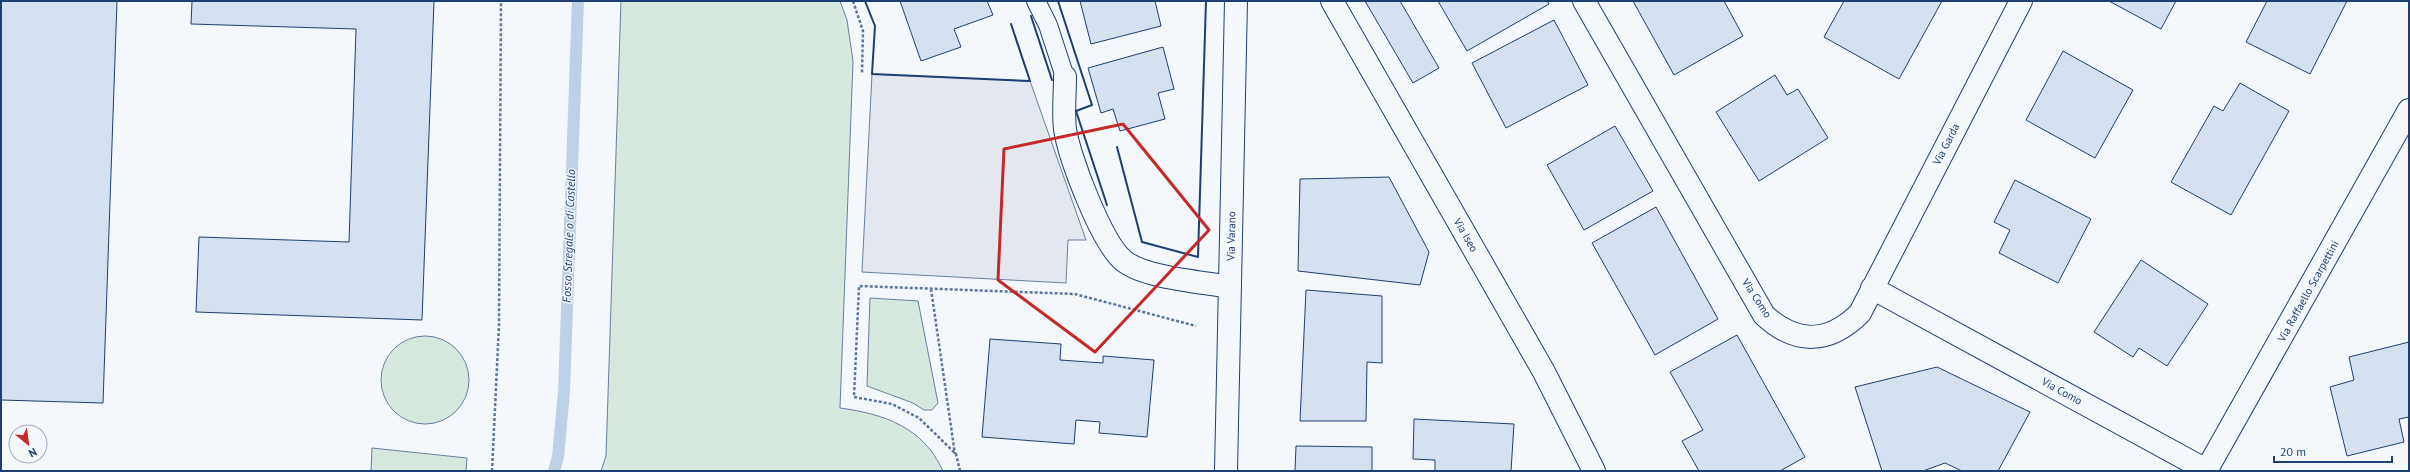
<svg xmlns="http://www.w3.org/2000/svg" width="2410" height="472" font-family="'PT Sans',sans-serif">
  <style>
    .green { fill: #d7e8df; stroke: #687fa3 }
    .parking { fill: #e3e8f0; stroke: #687fa3 }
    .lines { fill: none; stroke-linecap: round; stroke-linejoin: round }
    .stream { stroke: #bed0e5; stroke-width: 12 }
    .building { fill: #d5e0f0; stroke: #1d3f73 }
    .service-casing { stroke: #1d3f73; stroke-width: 20 }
    .minor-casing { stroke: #1d3f73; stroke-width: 24 }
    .path { stroke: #5e769c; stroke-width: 2.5; stroke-dasharray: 3 2; stroke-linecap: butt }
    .service { stroke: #f4f7fb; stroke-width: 18 }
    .minor { stroke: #f4f7fb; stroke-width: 22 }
    .wall { stroke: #1d3f73; stroke-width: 2 }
    .marked { fill: none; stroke: #c62828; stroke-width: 3; stroke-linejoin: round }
    .labels { text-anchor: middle; stroke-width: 3; stroke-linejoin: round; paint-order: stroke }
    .street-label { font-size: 11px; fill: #1d3f73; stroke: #f4f7fb }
    .water-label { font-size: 12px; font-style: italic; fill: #1d3f73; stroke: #f4f7fb }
  </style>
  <rect width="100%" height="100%" fill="#f4f7fb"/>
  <path class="green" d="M621 1H840L847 20 853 61 840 408C884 414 923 427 943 471H601L606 456Z
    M870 298 918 301 938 403 932 410H924L913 403 867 386Z
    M381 380a44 44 0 1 1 88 0a44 44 0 1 1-88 0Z
    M372 448 467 458 466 471H371Z"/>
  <path class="parking" d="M872 74 1030 81 1086 240H1068L1066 283 862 272Z"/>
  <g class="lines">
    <path class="stream" d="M554 471 558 457 564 392 578 1"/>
  </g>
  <path class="building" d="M1 1H117L103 403 1 400Z
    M192 1H434L422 320 196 312 199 237 349 242 356 29 191 24Z
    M900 1H987L993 15 954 29 961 47 921 61Z
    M1080 1H1155L1161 26 1091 44Z
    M1365 1H1400L1439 68 1413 83Z
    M1438 1H1547L1549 4 1467 51Z
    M1633 1H1724L1743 36 1674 75Z
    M1844 1H1942L1899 79 1824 37Z
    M2109 1H2176L2161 29Z
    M2267 1H2347L2310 74 2246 42Z
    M1554 20 1588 85 1506 128 1472 63Z
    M1163 47 1174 89 1158 93 1165 119 1120 131 1113 109 1101 113 1088 68Z
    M2063 51 2133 90 2095 158 2026 120Z
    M1775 75 1787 95 1798 89 1828 138 1759 181 1716 112Z
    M2240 83 2289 111 2231 215 2171 182 2214 106 2223 111Z
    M1615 126 1653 191 1584 230 1547 165Z
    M1389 177 1429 252 1420 285 1298 271 1300 179Z
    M2015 180 2091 219 2058 283 1999 253 2010 230 1994 222Z
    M1656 207 1718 319 1655 355 1592 243Z
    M2141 260 2208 304 2167 366 2139 348 2133 357 2094 332Z
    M1306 290 1382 296V363L1367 362 1366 421H1300Z
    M1737 335 1805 457 1780 471H1699L1682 441 1703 430 1670 372Z
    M990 339 1061 344 1060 360 1103 363V356L1154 360 1147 437 1099 433 1100 422 1076 420 1074 444 982 437Z
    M2409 342V417L2399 419 2404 442 2347 456 2330 387 2354 380 2349 357Z
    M1937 367 2030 412 1998 471H1962L1945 463 1923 471H1882L1855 387Z
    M1414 419 1514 424 1511 471H1435V460L1413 459Z
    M1296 446 1372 447V471H1295Z"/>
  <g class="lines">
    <g class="service-casing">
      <path id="service" d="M1036 1 1048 25 1065 77"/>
    </g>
    <g class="minor-casing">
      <path id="minor" d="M1332 1 1544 372 1594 471
        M1584 1 1764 315C1796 345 1829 344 1860 313L2021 1
        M1065 77C1065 94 1063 112 1065 129 1069 157 1102 244 1124 261 1145 278 1202 282 1230 287
        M1872 288 2206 470
        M1226 471 1236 1
        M2206 471 2409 110"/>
    </g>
    <path class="path" d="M853 1 863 31 862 73
      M931 289 955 454
      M492 471 499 325 501 1
      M960 471 956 454 919 418 892 404 854 397 859 286 1075 294 1196 326"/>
    <use href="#service" class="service"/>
    <use href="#minor" class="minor"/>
    <path class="wall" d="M865 1 875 26 872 74 1030 81 1011 24
      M1058 1 1092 105 1076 111 1107 205
      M1031 16 1052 80
      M1117 147 1142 242 1198 257 1206 1"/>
  </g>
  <path class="marked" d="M1123 124 1209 230 1095 352 998 280 1004 149Z"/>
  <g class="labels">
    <g class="street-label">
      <text transform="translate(1946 144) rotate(-63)" y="4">Via Garda</text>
      <text transform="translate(1466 235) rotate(60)" y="4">Via Iseo</text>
      <text transform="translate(1231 236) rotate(-89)" y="4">Via Varano</text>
      <text transform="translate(2308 291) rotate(-61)" y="4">Via Raffaello Scarpettini</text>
      <text transform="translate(1757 298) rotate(57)" y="4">Via Como</text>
      <text transform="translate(2062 391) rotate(29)" y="4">Via Como</text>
    </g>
    <g class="water-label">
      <text transform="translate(569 236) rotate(-88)" y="4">Fosso Stregale o di Castello</text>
    </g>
  </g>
  <rect width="2410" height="472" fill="none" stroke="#1d3f73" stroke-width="4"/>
  <g transform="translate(28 444) rotate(151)"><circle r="19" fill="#f4f7fb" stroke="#9eadc5"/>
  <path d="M0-3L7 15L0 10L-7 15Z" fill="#c62828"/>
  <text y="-6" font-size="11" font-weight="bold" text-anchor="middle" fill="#1d3f73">N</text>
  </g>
  <path d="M2274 456v6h118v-6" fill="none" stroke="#1d3f73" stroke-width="2"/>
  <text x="2280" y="456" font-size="12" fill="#1d3f73" stroke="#f4f7fb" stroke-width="3" paint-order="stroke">20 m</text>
</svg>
